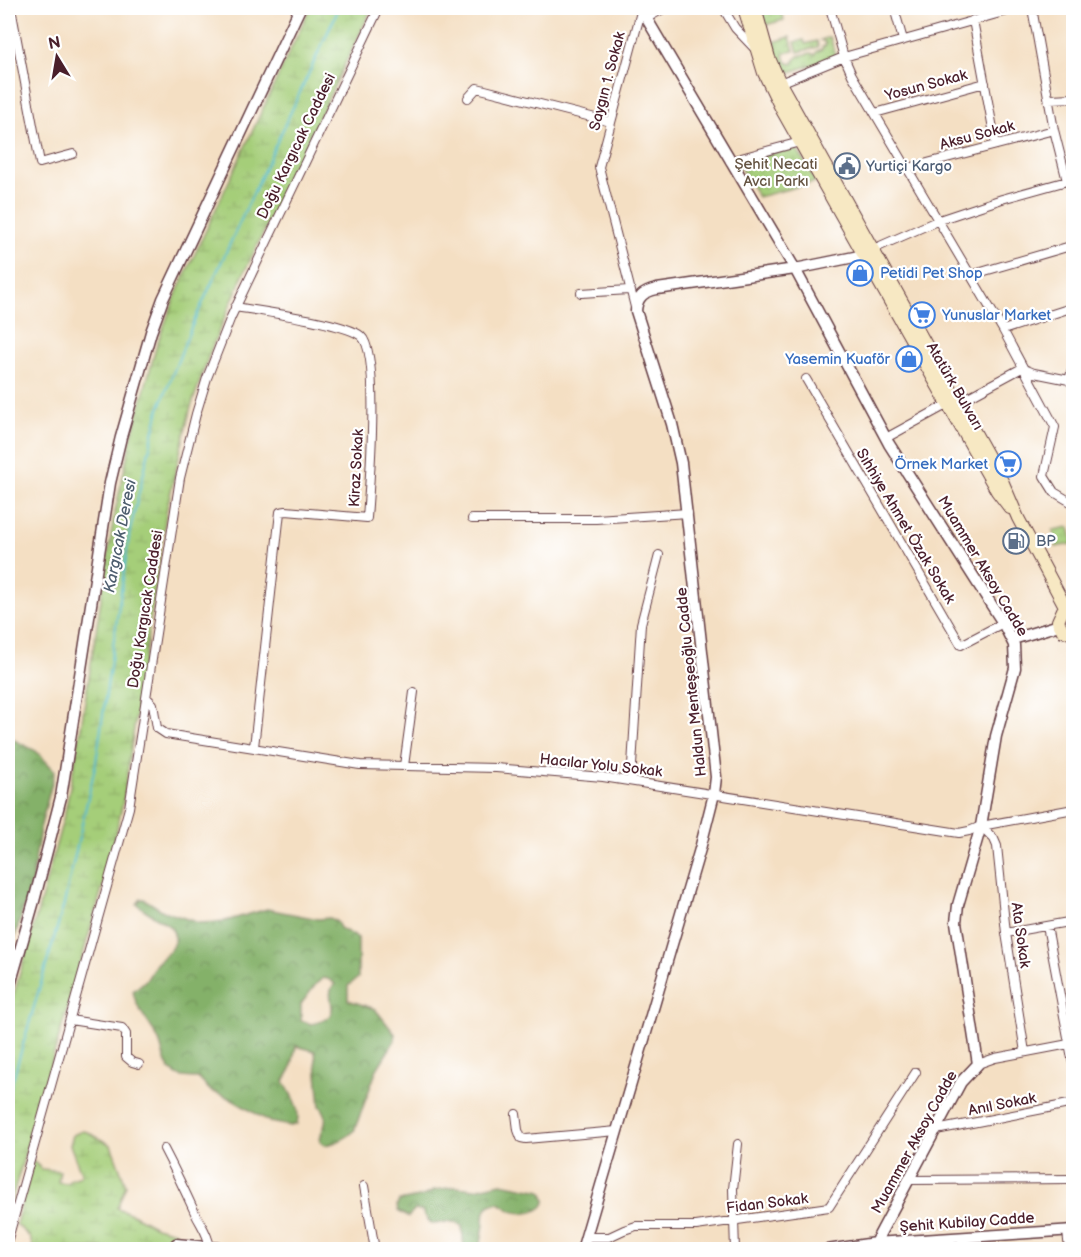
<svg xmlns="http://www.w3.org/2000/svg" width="1081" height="1257" font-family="'Balsamiq Sans',sans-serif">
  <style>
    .grass { fill: url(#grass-dots); stroke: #787652; stroke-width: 1.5 }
    .forest { fill: url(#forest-crowns); stroke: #67684a; stroke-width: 1.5; fill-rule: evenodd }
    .wetland { fill: url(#wetland-marsh); stroke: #787652; stroke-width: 1.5 }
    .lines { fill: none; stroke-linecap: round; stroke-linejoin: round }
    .stream { stroke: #55bcd2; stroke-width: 2 }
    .minor-casing { stroke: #643c42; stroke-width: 10 }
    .tertiary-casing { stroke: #643c42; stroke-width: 13 }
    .secondary-casing { stroke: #643c42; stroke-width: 14 }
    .minor { stroke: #fff; stroke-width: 8 }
    .tertiary { stroke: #fff; stroke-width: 10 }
    .secondary { stroke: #f7e8c3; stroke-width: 12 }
    .labels { text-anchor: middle; stroke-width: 4.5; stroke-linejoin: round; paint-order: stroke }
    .street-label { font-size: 15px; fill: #4a1f2b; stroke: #fff }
    .park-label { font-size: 15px; fill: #655442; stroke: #fff }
    .service-label { font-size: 15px; fill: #4e5e75; stroke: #fff; text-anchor: start }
    .shop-label { font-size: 15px; fill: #366cbe; stroke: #fff; text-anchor: start }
    .water-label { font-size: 16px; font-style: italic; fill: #4e5e6e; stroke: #fff }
  </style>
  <defs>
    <pattern id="grass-dots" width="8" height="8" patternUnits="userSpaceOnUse" patternTransform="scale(1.5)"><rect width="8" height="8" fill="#a5ce79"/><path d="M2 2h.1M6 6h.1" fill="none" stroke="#90b069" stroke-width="1.8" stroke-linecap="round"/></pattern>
    <pattern id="forest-crowns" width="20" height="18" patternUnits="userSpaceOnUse" patternTransform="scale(1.5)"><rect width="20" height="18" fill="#84b169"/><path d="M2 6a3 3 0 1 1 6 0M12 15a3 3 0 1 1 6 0" fill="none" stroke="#6e8f57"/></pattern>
    <pattern id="wetland-marsh" width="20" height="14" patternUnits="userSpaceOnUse" patternTransform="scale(1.5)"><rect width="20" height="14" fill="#a5ce79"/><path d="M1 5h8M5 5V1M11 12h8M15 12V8" fill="none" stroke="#90b069"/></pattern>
  </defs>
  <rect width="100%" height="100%" fill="#fff"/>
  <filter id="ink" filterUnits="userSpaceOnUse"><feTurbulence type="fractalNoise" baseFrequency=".0167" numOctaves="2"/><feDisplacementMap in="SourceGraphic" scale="12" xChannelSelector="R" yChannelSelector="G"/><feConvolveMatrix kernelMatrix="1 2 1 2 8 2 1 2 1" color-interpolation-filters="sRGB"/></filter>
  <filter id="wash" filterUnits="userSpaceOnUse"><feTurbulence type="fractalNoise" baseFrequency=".008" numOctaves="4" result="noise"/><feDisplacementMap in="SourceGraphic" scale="24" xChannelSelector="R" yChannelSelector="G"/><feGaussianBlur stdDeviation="1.35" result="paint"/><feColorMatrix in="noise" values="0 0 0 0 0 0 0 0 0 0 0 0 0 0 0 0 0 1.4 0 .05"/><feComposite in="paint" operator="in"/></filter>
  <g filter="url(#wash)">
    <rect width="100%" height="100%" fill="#f4dfc3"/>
    <path class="grass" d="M760 8H781L782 11 780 14 783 16 784 20 765 25Z
      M790 37 794 51H789L784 54 786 62 792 64 798 56 811 53 815 55 817 51 822 49V47L825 46 826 43 821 40 830 37 836 57 781 75 771 43Z
      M804 40 805 44 817 41 818 47 798 52 795 42Z
      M796 147 816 182 758 197 737 162Z
      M1069 527 1073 544 1056 547 1053 530Z"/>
    <path class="forest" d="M8 733 12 739 36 751 55 771 40 829 32 880 8 960Z
      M141 899H144L163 911 199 923 222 922 267 909 318 919 330 918 337 922 340 928 358 938V978L348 986V1000L375 1009 395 1034V1040L377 1069 354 1131C345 1140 336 1143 325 1145L320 1141C321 1128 332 1118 320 1106L315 1051 296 1046 291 1069 284 1081C291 1096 301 1107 297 1124L291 1126 270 1122 229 1098 211 1091 198 1078C190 1077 182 1079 175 1074 163 1065 164 1053 159 1041 151 1023 136 1011 133 991 138 987 143 983 147 979 151 974 153 967 157 963 166 955 182 942 171 928 168 923 145 912 137 904ZM323 978 328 979 335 984C320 997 350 1017 311 1024L301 1020V1004L316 984Z
      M501 1183 541 1191C556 1210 526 1216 512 1211 508 1209 503 1205 499 1203 484 1204 484 1211 484 1224 483 1233 480 1240 481 1249H464L462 1226C451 1218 444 1224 431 1224L422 1211 415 1210 408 1217 398 1211 397 1205 399 1201 424 1196 435 1190 455 1187 475 1189Z"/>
    <path class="wetland" d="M310 8H372L243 275 210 352 190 410 167 508 123 802 107 872 8 1212V1014L40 904 65 812 79 740 114 516 132 435 157 344 177 292Z
      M82 1131 88 1132 111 1145 126 1185 117 1208 132 1214 156 1227 175 1232 181 1241 171 1243 165 1249H33L30 1237 16 1224 33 1161 42 1169 60 1171 58 1182 68 1183 69 1180 81 1176V1173L70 1145 73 1135Z"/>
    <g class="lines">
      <path class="stream" d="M8 1096 64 904 96 762 130 530 159 409 190 330 339 8"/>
    </g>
  </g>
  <g filter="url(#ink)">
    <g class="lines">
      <g class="minor-casing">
        <path id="minor" d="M11 8 40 163 73 154
          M723 8 735 28 755 49
          M830 8 844 57 852 75 1003 330 1055 427 1044 476 1054 492 1074 504
          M894 8 903 40
          M1032 8 1054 130 1067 181
          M647 18 665 8
          M973 20 996 145
          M780 83 844 57 1018 8
          M468 98 477 88 611 122
          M1049 99 1074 98
          M875 113 985 83
          M730 161 800 142
          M908 168 1054 130
          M871 250 939 220 1002 199 1067 181 1074 184
          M971 275 1074 245
          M581 293 629 290
          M235 307C260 311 344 322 361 336 381 353 369 489 367 518L286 511 280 512 254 747
          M636 311 599 167 642 8
          M1003 330 1074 307
          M806 379 961 645 1003 623
          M1069 381 1074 361
          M959 402 1022 368 1034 373 1074 381
          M886 438 948 404
          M472 519H596L688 513
          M147 698 153 704 157 728 166 734 360 765 496 768 603 777 959 833 969 831 981 826 1074 809
          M404 766 414 692
          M631 781 641 624 659 555
          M981 826 994 839 997 846 1006 933 1025 1052
          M1047 926 1074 1069
          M1006 933 1074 921
          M70 1020 122 1028 126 1034V1057L132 1062 139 1064
          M978 1064 995 1058 1074 1043
          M516 1114 518 1130 521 1138 526 1139 617 1131
          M936 1130 1074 1103
          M164 1149C175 1170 185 1191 195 1213 201 1226 207 1231 210 1247
          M909 1180 1074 1179
          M364 1186 375 1250
          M1067 1231 1069 1250
          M586 1237H609L624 1230 636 1226H696L829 1207 916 1072
          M8 1239 129 808 180 478 196 414 207 378 231 317 379 8
          M925 1240 926 1250
          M735 1250 733 1189 738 1144"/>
      </g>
      <g class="tertiary-casing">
        <path id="tertiary" d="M641 9 795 269 889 444 1003 623 1014 645 1015 668 996 736 981 826 958 905 956 922 978 1064 961 1082 875 1243 874 1250
          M1013 639 1059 625
          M8 992 34 901 61 797 110 483 121 437 151 332 163 299 300 8
          M176 1244 238 1250
          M582 1250 700 849 714 794 716 777 681 463 672 424 636 311C637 297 643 292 657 289L795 269 864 255
          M827 1250 875 1243 1074 1230"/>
      </g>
      <g class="secondary-casing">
        <path id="secondary" d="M744 8 764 73 782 110 997 491 1010 508
          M755 8 769 58 780 83 1003 483 1018 518 1066 608
          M1072 607 1063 610 1058 621 1063 631 1074 634"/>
      </g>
      <use href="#minor" class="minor"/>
      <use href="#tertiary" class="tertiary"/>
      <use href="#secondary" class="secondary"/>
    </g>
  </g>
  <defs>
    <g id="civic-ring" transform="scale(1.35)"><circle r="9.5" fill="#fff" stroke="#5c6f8a" stroke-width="1.5"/><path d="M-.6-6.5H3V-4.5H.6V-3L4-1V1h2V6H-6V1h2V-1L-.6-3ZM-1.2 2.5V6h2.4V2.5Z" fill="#5c6f8a"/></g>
    <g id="shop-ring" transform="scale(1.35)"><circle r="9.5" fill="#fff" stroke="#3f7fe0" stroke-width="1.5"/><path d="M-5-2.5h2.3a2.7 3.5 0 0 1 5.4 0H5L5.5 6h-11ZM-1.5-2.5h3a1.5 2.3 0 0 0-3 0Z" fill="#3f7fe0"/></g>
    <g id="supermarket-ring" transform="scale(1.35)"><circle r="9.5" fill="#fff" stroke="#3f7fe0" stroke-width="1.5"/><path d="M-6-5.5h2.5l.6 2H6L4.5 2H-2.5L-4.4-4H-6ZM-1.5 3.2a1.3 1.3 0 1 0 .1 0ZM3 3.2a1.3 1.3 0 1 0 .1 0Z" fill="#3f7fe0"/></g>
    <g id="fuel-ring" transform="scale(1.35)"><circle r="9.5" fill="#fff" stroke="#5c6f8a" stroke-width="1.5"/><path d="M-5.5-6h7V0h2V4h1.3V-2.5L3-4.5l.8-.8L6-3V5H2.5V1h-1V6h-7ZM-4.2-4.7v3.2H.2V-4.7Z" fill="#5c6f8a"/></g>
  </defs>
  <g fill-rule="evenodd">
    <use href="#civic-ring" x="847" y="166"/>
    <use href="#shop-ring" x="860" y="273"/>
    <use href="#supermarket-ring" x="922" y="315"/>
    <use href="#shop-ring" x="909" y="359"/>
    <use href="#supermarket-ring" x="1008" y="464"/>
    <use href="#fuel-ring" x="1016" y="541"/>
  </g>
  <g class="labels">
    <g class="street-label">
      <text transform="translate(607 81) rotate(-75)" y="5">Saygın 1. Sokak</text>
      <text transform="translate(926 85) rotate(-15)" y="5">Yosun Sokak</text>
      <text transform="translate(977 135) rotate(-15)" y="5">Aksu Sokak</text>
      <text transform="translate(296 146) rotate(-64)" y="5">Doğu Kargıcak Caddesi</text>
      <text transform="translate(955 386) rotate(60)" y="5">Atatürk Bulvarı</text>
      <text transform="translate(356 468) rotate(-87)" y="5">Kiraz Sokak</text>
      <text transform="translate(906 526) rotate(59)" y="5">Sıhhiye Ahmet Özak Sokak</text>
      <text transform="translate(983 566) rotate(59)" y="5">Muammer Aksoy Cadde</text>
      <text transform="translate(145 609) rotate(-81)" y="5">Doğu Kargıcak Caddesi</text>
      <text transform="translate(691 682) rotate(-96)" y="5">Haldun Menteşeoğlu Cadde</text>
      <text transform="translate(601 765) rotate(6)" y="5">Hacılar Yolu Sokak</text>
      <text transform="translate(1021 935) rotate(82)" y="5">Ata Sokak</text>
      <text transform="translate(1002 1104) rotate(-11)" y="5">Anıl Sokak</text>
      <text transform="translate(914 1142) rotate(-61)" y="5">Muammer Aksoy Cadde</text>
      <text transform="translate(767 1203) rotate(-7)" y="5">Fidan Sokak</text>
      <text transform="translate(967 1222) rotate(-4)" y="5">Şehit Kubilay Cadde</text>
    </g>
    <g class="park-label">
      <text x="776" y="169">Şehit Necati<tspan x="776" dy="17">Avcı Parkı</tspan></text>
    </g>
    <g class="service-label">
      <text x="866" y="171">Yurtiçi Kargo</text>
      <text x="1036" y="546">BP</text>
    </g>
    <g class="shop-label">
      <text x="880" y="278">Petidi Pet Shop</text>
      <text x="942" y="320">Yunuslar Market</text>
      <text x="890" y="364" text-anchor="end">Yasemin Kuaför</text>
      <text x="988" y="469" text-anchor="end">Örnek Market</text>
    </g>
    <g class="water-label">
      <text transform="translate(119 536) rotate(-79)" y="6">Kargıcak Deresi</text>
    </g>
  </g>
  <rect width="1081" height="1257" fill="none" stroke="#fff" stroke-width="30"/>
  <g transform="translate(57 57) rotate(349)" stroke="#ffffff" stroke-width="4.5" paint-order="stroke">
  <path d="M0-4.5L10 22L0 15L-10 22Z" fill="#4a1f2b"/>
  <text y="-9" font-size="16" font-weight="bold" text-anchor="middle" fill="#4a1f2b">N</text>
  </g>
</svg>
